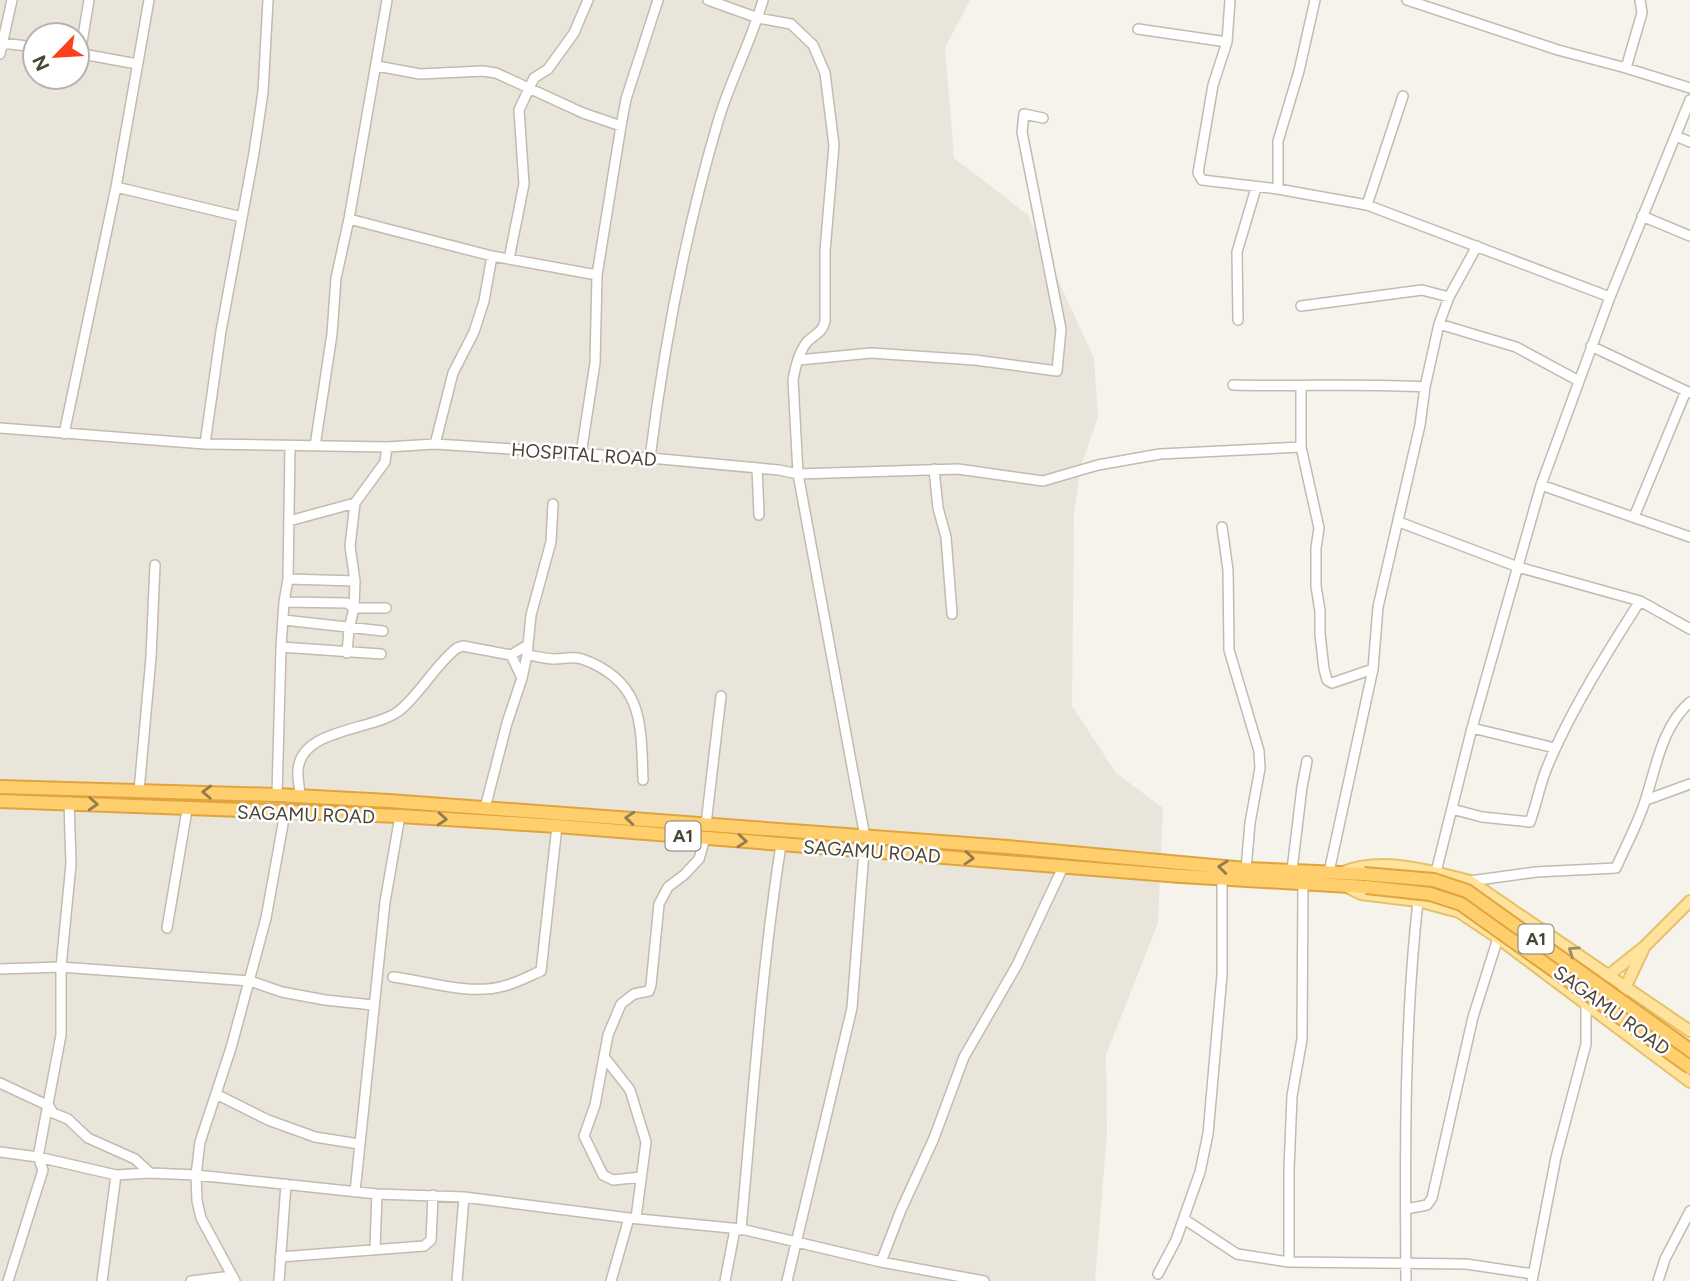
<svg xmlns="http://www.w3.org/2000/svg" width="1690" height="1281" font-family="Figtree,sans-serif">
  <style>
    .residential { fill: #eae5da; fill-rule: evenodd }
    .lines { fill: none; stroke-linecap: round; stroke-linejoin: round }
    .minor-casing { stroke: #c2bbae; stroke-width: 12 }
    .major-casing { stroke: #e6c16a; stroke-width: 14 }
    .highway-casing { stroke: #e0a43c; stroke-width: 16 }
    .minor { stroke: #fff; stroke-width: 9 }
    .major { stroke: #ffe39c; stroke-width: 10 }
    .highway { stroke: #ffcf6e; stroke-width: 12 }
    .highway-bridge-casing { stroke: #e0a43c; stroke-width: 16; stroke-linecap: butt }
    .highway-bridge { stroke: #ffcf6e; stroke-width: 12 }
    .oneway { stroke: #937c4e }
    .oneway2 { stroke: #9c8c66 }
    .labels { text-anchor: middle; stroke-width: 5; stroke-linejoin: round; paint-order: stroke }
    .shield { fill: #fff; stroke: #817c74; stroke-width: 2 }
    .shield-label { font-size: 18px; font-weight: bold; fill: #4b4439 }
    .street-label { font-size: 19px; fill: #4b4439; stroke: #fff }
  </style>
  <rect width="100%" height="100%" fill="#f6f3ec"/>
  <path class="residential" d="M0 0H970L945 48 954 158 1028 215 1094 358 1098 417 1081 466 1074 515 1072 706 1116 773 1163 808 1158 923 1106 1055 1107 1131 1095 1281H0ZM35 35H77V77H35Z"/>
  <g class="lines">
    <g class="minor-casing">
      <path id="minor" d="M708 0 758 18 791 24 813 45 825 73 834 145 825 251V321C823 332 815 334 807 342 799 352 795 368 793 380L798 474 958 469 1043 481 1098 465 1160 454 1301 447
        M1230 0 1227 42 1213 85 1198 173 1202 180 1278 189 1367 205 1610 297
        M1407 0 1558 50 1626 68 1690 88
        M1138 29 1227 42
        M2 43 35 47
        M77 53 137 64
        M0 54 12 0
        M80 54 89 0
        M377 66 420 74 483 71 496 73 583 113 621 126
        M1626 68 1642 13 1640 0
        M1676 136 1690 142
        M116 187 242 217
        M1278 189V141L1299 71 1315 0
        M1367 205 1403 96
        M1642 216 1690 236
        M349 219 492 256 597 275
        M509 259 524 184 519 110 534 78 548 69 574 33 588 0
        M1301 306 1422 290 1449 297
        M1238 320 1237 252 1256 188
        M1439 324 1516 347 1579 381
        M1591 346 1690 393
        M799 360 871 353 975 360 1057 371 1061 329 1022 132 1024 114 1043 118
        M1233 385C1297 387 1361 383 1425 387
        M1301 387V447L1319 528 1316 548V586L1320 611V634L1324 669 1327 680 1332 683 1373 669
        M0 428 205 444 387 447 435 444 650 458 779 470 798 474 865 837
        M64 434 116 187 149 0
        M205 444 221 331 254 153 263 92 268 0
        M435 444 453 373 474 332 484 301 492 256
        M315 446 332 334 336 278 349 219 387 0
        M581 454 595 363 597 275 621 126 626 99 658 0
        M650 458C664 345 685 234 717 125 729 82 751 43 763 0
        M757 468 759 515
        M934 469 938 508 946 537 952 614
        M1541 485 1690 537
        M1634 517 1686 391
        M289 521 355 503
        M1399 522 1518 567 1640 601 1690 629
        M1222 527 1228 570 1229 650 1259 751 1260 768 1250 823 1246 869
        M288 579 355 581
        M284 602 347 603 354 608H386
        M284 620 383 631
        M281 647 381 654
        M347 653 349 629 354 608 355 581 350 546 355 503 385 462 387 447
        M511 655 522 678
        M527 655C536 656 546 659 555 659 564 659 573 656 582 659 644 681 641 725 643 780
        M1472 728 1555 748
        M139 791 151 657 155 565
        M277 795 281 647 284 602 288 579 290 446
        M300 797C300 788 297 778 298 770 301 728 372 731 399 711 421 693 435 665 457 648L463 646 511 655 526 646
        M1646 800 1690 784
        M485 808 507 723 522 678 527 655 531 615 551 542 553 504
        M1452 809 1482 817 1530 822C1537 803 1540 783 1548 765 1571 710 1608 651 1640 601
        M706 824 721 696
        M1292 870 1302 787 1307 761
        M1329 872 1373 669 1378 607 1420 425 1425 387 1439 324 1449 297 1477 246
        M1436 872 1472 728 1541 485 1610 297 1690 100
        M1470 881 1536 872 1616 868C1626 845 1639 822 1646 798 1657 764 1662 727 1690 702
        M167 928 187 810
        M0 969 61 967 250 981 282 992 325 1000 373 1005
        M393 977C428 981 469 996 504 986 517 983 529 976 541 971L557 826
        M605 1058 630 1090 646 1142 636 1218
        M0 1083 49 1106 53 1113 68 1119 88 1138 135 1159 150 1173
        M216 1094 268 1120 315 1137 359 1144
        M0 1152 38 1157 116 1175 150 1173 196 1175 377 1194 464 1197 629 1218 741 1229 881 1262 984 1281
        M641 1177 613 1180 603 1175 584 1136 595 1105 608 1035 621 1004 634 994 649 991 651 985 659 904 668 887 684 875 699 859 705 838
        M355 1192 385 902 400 816
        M1406 1209 1427 1205 1432 1198 1473 1017 1498 938
        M1184 1219 1237 1254 1289 1262 1466 1264 1533 1274
        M741 1229C753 1101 761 972 781 845
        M375 1248 377 1194
        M280 1257 424 1246 431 1240 433 1195
        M881 1262 901 1210 934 1138 964 1057 1017 965 1064 865
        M1289 1262V1169L1292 1096 1302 1039 1303 884
        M1158 1274 1176 1240 1200 1172 1208 1134 1222 975V879
        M8 1281 43 1170 38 1157 61 1035V967L71 864 69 802
        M102 1281 116 1175
        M191 1281 232 1276
        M235 1281 201 1218 197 1201 196 1175 200 1142 231 1048 266 918 285 813
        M279 1281 286 1184
        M457 1281 464 1197
        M611 1281 629 1218
        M725 1281 735 1229 740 1230
        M787 1281 852 1008 864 851
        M1406 1281C1405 1154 1404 1027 1418 901
        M1532 1281 1556 1157 1586 1044V1005
        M1658 1281 1665 1259 1690 1211"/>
    </g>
    <g class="major-casing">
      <path id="major" d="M1343 872C1382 856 1431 871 1470 881L1690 1031
        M1347 887 1361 894 1418 901 1459 912 1498 938 1690 1082
        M1604 979 1644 947 1690 901
        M1623 992 1643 950"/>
    </g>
    <g class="highway-casing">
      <path id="highway" d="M0 787 277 795 389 801 1008 847 1246 869 1364 874
        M0 801 400 816 557 826 1181 876 1366 887"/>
    </g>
    <use href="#minor" class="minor"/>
    <use href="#major" class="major"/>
    <use href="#highway" class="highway"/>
    <g class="highway-bridge-casing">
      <path id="highway-bridge" d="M1364 874 1434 880 1467 891 1690 1050
        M1366 887 1430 894 1461 904 1690 1067"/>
    </g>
    <use href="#highway-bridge" class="highway-bridge"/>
  </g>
  <defs><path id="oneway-chevron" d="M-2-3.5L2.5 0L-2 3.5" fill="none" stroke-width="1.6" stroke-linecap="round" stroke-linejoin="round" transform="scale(1.75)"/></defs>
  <g class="oneway">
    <use href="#oneway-chevron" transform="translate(207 792) rotate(-178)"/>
    <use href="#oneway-chevron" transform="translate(93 804) rotate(3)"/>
    <use href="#oneway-chevron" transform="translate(630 818) rotate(-175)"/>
    <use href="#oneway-chevron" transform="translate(442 819) rotate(4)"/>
    <use href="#oneway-chevron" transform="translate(742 841) rotate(5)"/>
    <use href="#oneway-chevron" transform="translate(969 858) rotate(4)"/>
    <use href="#oneway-chevron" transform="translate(1223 867) rotate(-174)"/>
  </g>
  <use class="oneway2" href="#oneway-chevron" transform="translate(1573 951) rotate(-146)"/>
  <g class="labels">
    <g class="shield">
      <rect x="665.5" y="821.5" width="35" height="29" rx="5"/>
      <rect x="1518.5" y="924.5" width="35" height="29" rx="5"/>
    </g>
    <g class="shield-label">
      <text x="683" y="842">A1</text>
      <text x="1536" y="945">A1</text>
    </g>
    <g class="street-label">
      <text transform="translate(584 454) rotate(4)" y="7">HOSPITAL ROAD</text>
      <text transform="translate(306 814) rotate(2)" y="7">SAGAMU ROAD</text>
      <text transform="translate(872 851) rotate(4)" y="7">SAGAMU ROAD</text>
      <text transform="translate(1612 1010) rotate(36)" y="7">SAGAMU ROAD</text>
    </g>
  </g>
  <g transform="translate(56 56) rotate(245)"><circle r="33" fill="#ffffff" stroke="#b7b4b0" stroke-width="2"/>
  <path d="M0-5L12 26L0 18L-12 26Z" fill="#fc3f1d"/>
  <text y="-10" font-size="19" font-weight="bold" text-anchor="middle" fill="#4b4439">N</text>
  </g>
</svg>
